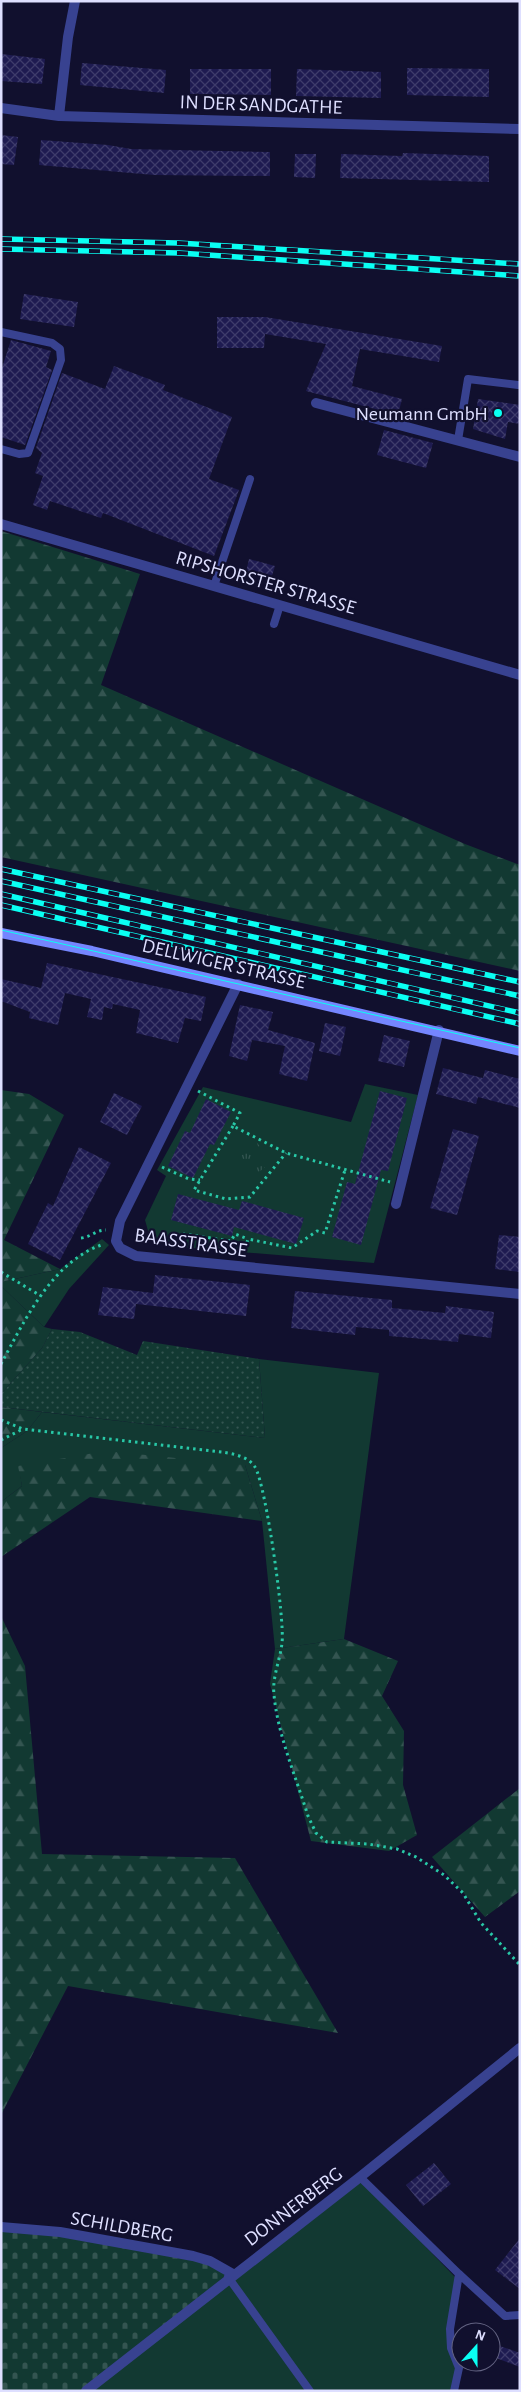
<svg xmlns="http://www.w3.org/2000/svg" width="521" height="2392" font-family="'Alegreya Sans',sans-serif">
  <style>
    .grass { fill: #123932 }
    .forest { fill: url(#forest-firs) }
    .cemetery { fill: url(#cemetery-stones) }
    .park { fill: url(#park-tufts) }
    .garden { fill: url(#garden-dots) }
    .building { fill: url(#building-cross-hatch) }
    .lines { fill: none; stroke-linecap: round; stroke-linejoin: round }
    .path { stroke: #28c8a7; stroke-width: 3; stroke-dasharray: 2.5 4; stroke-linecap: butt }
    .service { stroke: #384290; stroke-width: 8 }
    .minor { stroke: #384290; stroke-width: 10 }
    .secondary { stroke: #7586ff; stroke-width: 10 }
    .tram { stroke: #0afff3; stroke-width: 1 }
    .rail-casing { stroke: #0afff3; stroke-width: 5.5 }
    .rail { stroke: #11102e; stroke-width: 4; stroke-dasharray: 11; stroke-linecap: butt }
    .poi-dot { fill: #0afff3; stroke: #11102e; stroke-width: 2 }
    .labels { text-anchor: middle; stroke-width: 4.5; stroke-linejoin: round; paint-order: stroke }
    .street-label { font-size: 20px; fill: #dedfff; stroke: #11102e }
    .poi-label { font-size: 20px; fill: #dedfff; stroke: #11102e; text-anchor: end }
  </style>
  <defs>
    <pattern id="forest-firs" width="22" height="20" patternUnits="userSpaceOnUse" patternTransform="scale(1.25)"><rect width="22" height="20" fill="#123932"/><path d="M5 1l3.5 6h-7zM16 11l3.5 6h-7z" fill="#345551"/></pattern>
    <pattern id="cemetery-stones" width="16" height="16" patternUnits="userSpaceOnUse" patternTransform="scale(1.25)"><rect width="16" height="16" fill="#123932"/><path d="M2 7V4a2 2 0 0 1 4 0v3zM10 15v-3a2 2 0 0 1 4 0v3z" fill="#345551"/></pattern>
    <pattern id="park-tufts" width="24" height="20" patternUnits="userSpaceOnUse" patternTransform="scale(1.25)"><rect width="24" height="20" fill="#123932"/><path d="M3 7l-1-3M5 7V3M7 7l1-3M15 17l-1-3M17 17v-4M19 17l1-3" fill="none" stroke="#345551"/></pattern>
    <pattern id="garden-dots" width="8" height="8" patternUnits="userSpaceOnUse" patternTransform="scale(1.25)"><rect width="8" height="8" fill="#123932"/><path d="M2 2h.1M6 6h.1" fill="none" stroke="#345551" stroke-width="1.8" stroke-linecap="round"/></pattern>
    <pattern id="building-cross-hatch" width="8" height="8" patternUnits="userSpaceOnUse" patternTransform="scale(1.25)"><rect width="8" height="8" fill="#1e1b51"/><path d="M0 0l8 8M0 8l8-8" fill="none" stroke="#3e3c6b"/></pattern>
  </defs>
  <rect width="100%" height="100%" fill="#11102e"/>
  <path class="grass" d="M365 1084 418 1095 374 1263 169 1246 150 1238 145 1220 166 1176 157 1170 203 1087 351 1122Z
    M102 1239 109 1245 69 1289 44 1327 1 1286V1282L60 1269Z
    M259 1359 379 1373 344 1639 275 1649 262 1521 245 1465 19 1466 22 1486 1 1502V1448L27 1431 42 1412 265 1438Z
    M360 2179 455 2277 448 2326 457 2368 452 2391H314L312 2389 310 2391H90Z"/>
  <path class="forest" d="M1 531 140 574 101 685 465 844 520 865V971L1 857Z
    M1 1090 29 1094 64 1115 4 1240 60 1269 1 1282Z
    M1 1286 44 1327 52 1329 42 1348 1 1394Z
    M1 1407 42 1412 27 1431 1 1448Z
    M106 1451 245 1465 262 1521 90 1497 1 1557V1502L22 1486 18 1466Z
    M1 1616 25 1666 42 1854 235 1858 338 2033 68 1986 2 2113 1 2121Z
    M344 1639 398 1661 382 1696 404 1731 403 1785 417 1835 389 1851 311 1841 270 1684 275 1649Z
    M520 1788V1891L485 1917 432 1857Z"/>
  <path class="cemetery" d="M1 2229 59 2233 208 2261 229 2273 83 2391H1Z"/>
  <path class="park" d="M250 1135 273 1161 259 1172 242 1173 236 1163 239 1153Z"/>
  <path class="garden" d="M52 1329 80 1332 137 1355 143 1341 259 1359 265 1438 1 1407V1394L42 1348Z"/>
  <path class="building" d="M1 54 45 59 42 84 1 81Z
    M82 63 166 70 164 93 80 85Z
    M407 68 489 69V97L407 95Z
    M190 69H271V95L190 94Z
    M297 69 381 72V98L296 96Z
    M1 135 18 137 14 165 1 164Z
    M41 140 108 145 131 149 270 152V176L154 175 39 165Z
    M403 153 489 156V182L340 178 341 154 402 156Z
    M295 154H316L315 178 294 177Z
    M24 294 78 302 74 327 20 319Z
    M217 317H265L442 346 439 362 360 349 352 386 402 399 398 415 306 391 326 344 265 334 264 348H217Z
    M11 340 51 351 46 367 52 370 25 445 1 437V371Z
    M114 366 165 385 163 390 232 417 209 479 239 490 214 556 103 513 101 518 50 501 47 510 33 505 43 476 35 473 42 453 36 448 62 373 105 389Z
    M478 399 520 405V424L508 422 505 439 473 429Z
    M384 430 433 443 426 468 377 455Z
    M249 559 275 566 271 579 246 572Z
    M47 963 206 997 201 1021 185 1018 178 1043 136 1033 140 1010 113 1004 112 1009 104 1007 102 1020 87 1017 91 999 65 993 58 1025 29 1018 30 1012 1 1001V979L41 988Z
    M240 1005 273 1012 268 1030 315 1043 307 1081 279 1074 285 1046 252 1040 247 1061 229 1056Z
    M325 1023 346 1027 340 1056 319 1051Z
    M384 1035 410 1041 404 1067 378 1061Z
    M443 1068 483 1078 485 1070 520 1079V1108L478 1097 476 1104 436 1094Z
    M380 1091 407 1098 388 1171 381 1170 361 1245 332 1237 347 1182 355 1184Z
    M114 1093 142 1106 127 1135 100 1122Z
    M206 1099 231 1112 214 1145 210 1144 193 1178 168 1166 185 1131 190 1133Z
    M453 1129 479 1136 457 1215 430 1208Z
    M79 1147 111 1163 60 1260 28 1244 48 1203 53 1206Z
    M178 1194 239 1210 242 1201 304 1218 296 1244 234 1227 232 1236 171 1220Z
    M499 1235 520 1237V1272L495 1269Z
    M155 1275 250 1285 246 1316 136 1304 134 1319 98 1315 103 1287 153 1293Z
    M295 1291 392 1300V1308L445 1313 446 1306 494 1312 491 1338 459 1334 458 1342 389 1336V1330L356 1327 355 1335 291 1328Z
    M434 2163 451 2184 423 2206 406 2185Z
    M520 2238V2289L495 2270Z
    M491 2343 520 2353V2367L491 2356Z"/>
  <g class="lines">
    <path class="path" d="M198 1091 240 1113 233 1126 286 1153 390 1182
      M233 1126 194 1190 226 1199 250 1197 286 1153
      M162 1167 189 1179 200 1180
      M81 1238C91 1237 96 1230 106 1230
      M180 1248 184 1234 231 1241 235 1234 248 1239
      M243 1255 248 1239 292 1248 317 1231 325 1233 345 1170
      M1 1272 41 1296
      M1 1364C25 1320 52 1261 104 1244
      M1 1420 23 1429 222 1452C233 1454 248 1456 255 1467 266 1485 285 1621 282 1643 280 1661 272 1677 274 1695 278 1736 296 1777 308 1816L316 1833 327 1842 368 1844 397 1849 416 1857 444 1875 463 1893 481 1923 520 1965
      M1 1440 23 1429"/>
    <path class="service" d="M1 332 52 343 60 349 61 360 28 453 19 454 1 449
      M458 440 468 379 518 385
      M214 586 250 479
      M274 624 280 605
      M360 2177 459 2274 505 2316 520 2315
      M228 2277 310 2391
      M454 2391 459 2368 451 2348 450 2329 459 2274"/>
    <path class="minor" d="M1 108 59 116 520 129
      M59 116 68 37 75 1
      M316 403 520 457
      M1 524 520 675
      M238 984 120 1221 116 1241 120 1248 136 1256 520 1294
      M396 1204 439 1030
      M1 2227 60 2232 193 2256 210 2261 233 2274
      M86 2391 360 2177 520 2048"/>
    <path class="secondary" d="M1 933 92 951 520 1051"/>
    <path class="tram" d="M1 930 520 1048"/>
    <g class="rail-casing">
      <path id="rail" d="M1 239 178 243 520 264
        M1 249 179 253 520 276
        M1 869 520 982
        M1 881 520 996
        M1 894 520 1013
        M1 905 520 1024"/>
    </g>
    <use href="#rail" class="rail"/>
  </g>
  <circle class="poi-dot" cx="498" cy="413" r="5"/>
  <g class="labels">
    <g class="street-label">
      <text transform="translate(261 104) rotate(2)" y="7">IN DER SANDGATHE</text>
      <text transform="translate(266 582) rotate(16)" y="7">RIPSHORSTER STRASSE</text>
      <text transform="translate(224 963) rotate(13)" y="7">DELLWIGER STRASSE</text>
      <text transform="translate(191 1242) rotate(8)" y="7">BAASSTRASSE</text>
      <text transform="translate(293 2206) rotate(-37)" y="7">DONNERBERG</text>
      <text transform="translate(122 2226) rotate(10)" y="7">SCHILDBERG</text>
    </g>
    <g class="poi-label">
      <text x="488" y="420">Neumann GmbH</text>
    </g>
  </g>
  <rect width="521" height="2392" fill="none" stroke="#dedfff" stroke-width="5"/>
  <g transform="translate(476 2347) rotate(21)"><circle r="24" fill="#11102e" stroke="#636382"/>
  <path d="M0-4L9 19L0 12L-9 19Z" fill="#0afff3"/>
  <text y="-8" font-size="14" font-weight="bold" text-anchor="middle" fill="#dedfff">N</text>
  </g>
</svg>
